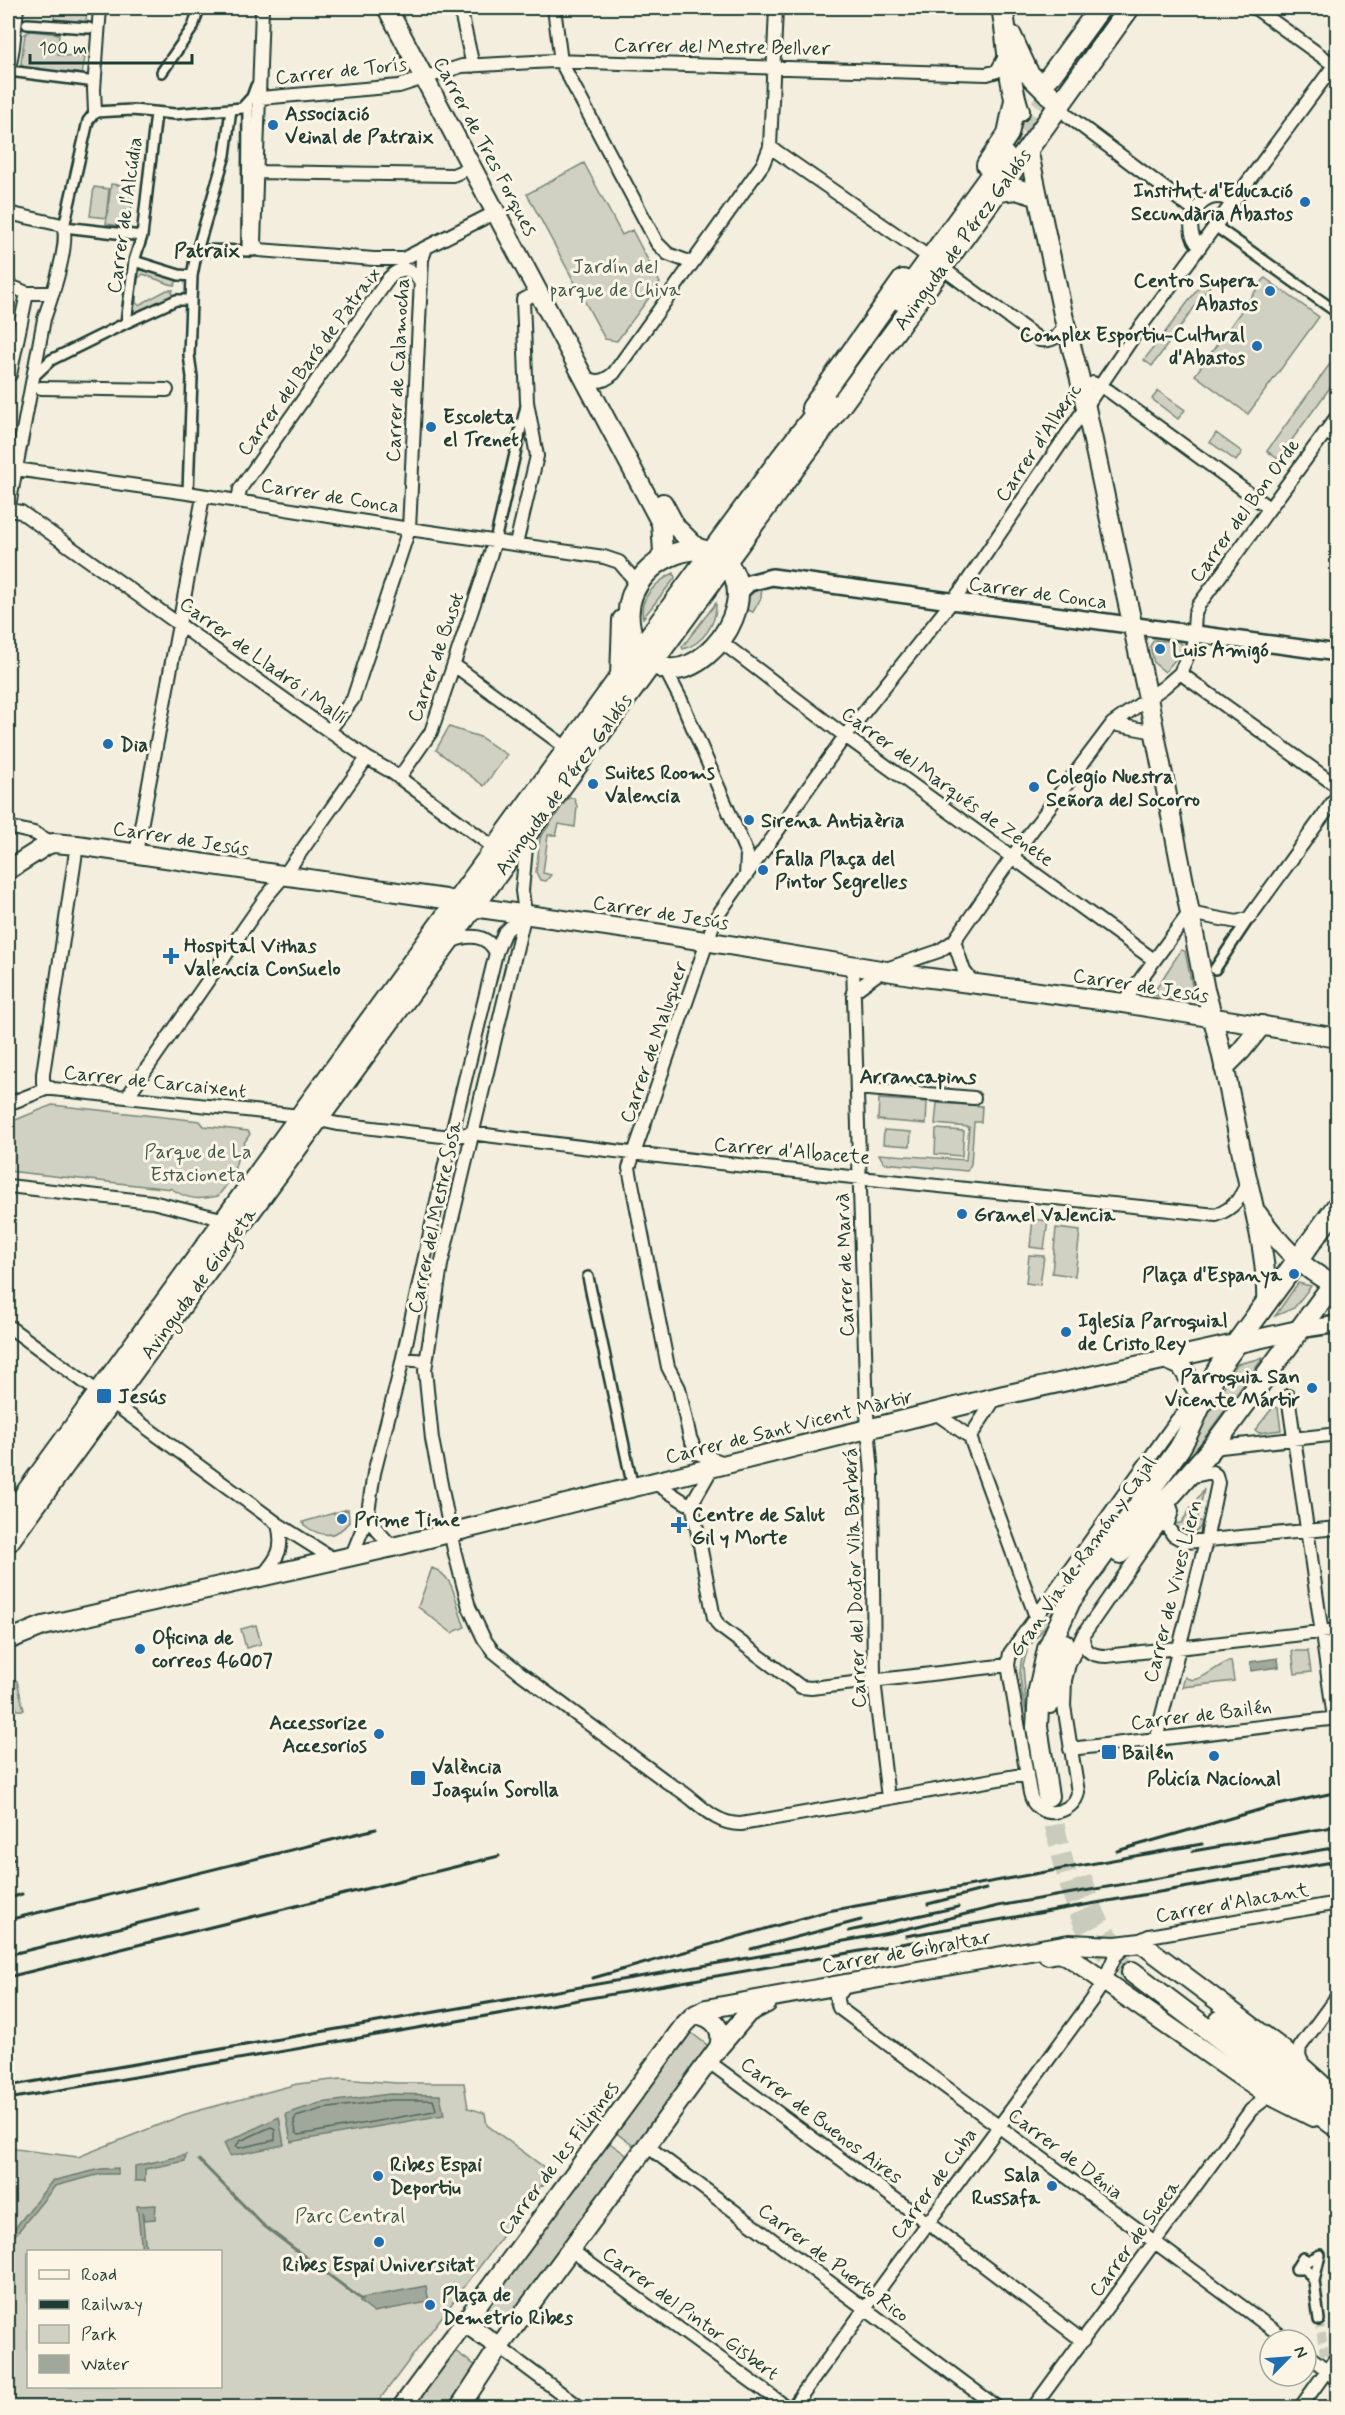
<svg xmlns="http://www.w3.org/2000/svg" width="1345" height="2415" font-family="Mynerve,sans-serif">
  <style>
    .green { fill: #d0d1c2; stroke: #78877b; stroke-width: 1.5; fill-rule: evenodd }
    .water { fill: #a0a89b; stroke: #6c7d72; stroke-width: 1.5 }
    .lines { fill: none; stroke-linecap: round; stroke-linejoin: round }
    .shore { stroke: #53685d; stroke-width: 1.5 }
    .stream { stroke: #6c7d72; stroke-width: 3 }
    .pedestrian-tunnel { stroke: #c9cbbc; stroke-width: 9; stroke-dasharray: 9 4.5; stroke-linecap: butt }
    .primary-tunnel { stroke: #c9cbbc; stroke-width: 20; stroke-dasharray: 20 10; stroke-linecap: butt }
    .pedestrian-casing { stroke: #1f3d34; stroke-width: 14 }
    .minor-casing { stroke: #1f3d34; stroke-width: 16 }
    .tertiary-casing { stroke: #1f3d34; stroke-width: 20 }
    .secondary-casing { stroke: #1f3d34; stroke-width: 22 }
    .primary-casing { stroke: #1f3d34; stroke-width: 24 }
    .pedestrian { stroke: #fcf5e5; stroke-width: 9 }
    .minor { stroke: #fcf5e5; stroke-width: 12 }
    .tertiary { stroke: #fcf5e5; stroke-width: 15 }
    .secondary { stroke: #fcf5e5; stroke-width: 18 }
    .primary { stroke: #fcf5e5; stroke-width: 20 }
    .rail { stroke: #1f3d34; stroke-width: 3 }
    .poi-dot { fill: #1f6fb2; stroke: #fcf5e5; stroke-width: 2 }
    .labels { text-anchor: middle; stroke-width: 6; stroke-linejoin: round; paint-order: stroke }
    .street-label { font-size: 20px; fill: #1f3d34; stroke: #fcf5e5 }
    .poi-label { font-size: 20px; font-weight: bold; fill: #1f3d34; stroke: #fcf5e5; text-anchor: start }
    .park-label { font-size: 20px; fill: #425b50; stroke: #fcf5e5 }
    .neighbourhood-label { font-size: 21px; font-weight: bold; fill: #1f3d34; stroke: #fcf5e5 }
  </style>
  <rect width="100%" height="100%" fill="#f3eede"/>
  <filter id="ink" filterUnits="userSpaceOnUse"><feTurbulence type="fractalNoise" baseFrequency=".0167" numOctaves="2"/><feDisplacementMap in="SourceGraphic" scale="12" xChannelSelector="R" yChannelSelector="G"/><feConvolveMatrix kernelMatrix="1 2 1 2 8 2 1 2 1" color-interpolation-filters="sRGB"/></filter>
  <g filter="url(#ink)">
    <path class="green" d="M55 8H87L86 22 54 19Z
      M30 31 59 34 58 55 85 57 82 75 24 68 21 63 25 34Z
      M584 163 622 235 632 230 660 283 617 341 605 339 527 194Z
      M111 184 134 187 129 227 106 224Z
      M94 187 109 189 106 218 90 216Z
      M137 265 177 280 175 285C169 285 152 277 143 274L135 281Z
      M1206 278 1212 283 1152 366 1144 360Z
      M1265 278 1319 317 1248 414 1195 375Z
      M133 290 136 295V303L139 305 167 290H173L171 296 130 317Z
      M1337 354V378L1278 459 1267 451Z
      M1158 391 1185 410 1178 419 1152 399Z
      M1216 433 1242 452 1236 461 1210 442Z
      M674 573 675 578 643 618C638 598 657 581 674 573Z
      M762 587 761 598 753 612 742 608 749 595Z
      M716 603C717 623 703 644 683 649L682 647Z
      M1154 640 1179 642 1183 645V650L1165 672 1154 663 1150 646Z
      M449 727 480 737 507 755 484 786 436 750Z
      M568 798H574L577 806 575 827 559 824 556 835H548L543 873 551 875 546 881 540 880 536 872 540 838Z
      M1181 950 1185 951 1195 1001 1152 995Z
      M879 1099 927 1102 926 1124 878 1120Z
      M937 1103 982 1106 981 1122H974L971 1164 967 1171 884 1163 879 1154 966 1160 969 1127 935 1124Z
      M52 1105 200 1121 204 1126 248 1131 250 1134 240 1149 232 1178 218 1196C199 1200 188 1200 172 1189L8 1171V1123Z
      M936 1129 964 1131 962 1156 935 1154Z
      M884 1130 911 1132 910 1146 883 1144Z
      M1033 1219 1048 1221 1044 1249 1030 1247Z
      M1056 1228 1080 1231 1075 1276 1052 1273Z
      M1029 1255 1044 1256 1040 1285 1026 1283Z
      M1298 1283 1311 1286 1294 1308 1275 1316Z
      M1263 1358 1173 1481 1134 1524 1197 1434 1237 1364Z
      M1274 1406 1278 1408 1281 1430 1259 1433 1255 1430Z
      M1186 1422 1180 1433 1059 1609 1028 1648 1023 1665 1027 1718C1021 1687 1014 1668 1029 1638Z
      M1204 1489 1197 1521H1202L1200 1528 1191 1534 1181 1533 1174 1524 1181 1523Z
      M348 1509 349 1522C336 1539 320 1537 304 1525L303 1522Z
      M432 1568C457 1577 454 1603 465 1627L452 1633 418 1607Z
      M256 1625 261 1644 246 1648 241 1629Z
      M1292 1651H1308L1311 1672 1295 1674Z
      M1231 1661 1234 1681 1182 1687 1185 1677C1198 1687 1215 1665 1231 1661Z
      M8 1675 17 1681 24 1710H17Z
      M689 2031 711 2048 636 2148 614 2131Z
      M341 2079 397 2083H464L468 2108 485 2113 487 2125 553 2174 543 2186 541 2185 374 2407 183 2408 178 2404 150 2408H8V2148L78 2157 186 2114 297 2084ZM28 2252H220V2386H28Z
      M607 2141 629 2157 506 2326 484 2309Z
      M452 2349 476 2366 447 2407 410 2408Z"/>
    <path class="water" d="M1278 1658 1279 1667 1251 1671 1250 1662Z
      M390 2094 440 2095 444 2115 291 2142 286 2114 320 2103Z
      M279 2117 284 2145 230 2156 224 2143Z
      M186 2155 185 2161 145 2169V2181H135V2166Z
      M118 2168V2174H101L55 2186 8 2244V2237L52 2181 101 2169Z
      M156 2205 155 2219 144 2220 142 2211 146 2251H142L137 2206Z
      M426 2286 429 2302 373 2312 360 2302 363 2298Z"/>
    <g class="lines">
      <path class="shore" d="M390 2100H433L436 2109 434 2111 299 2135 296 2133 294 2120 296 2117 322 2109Z
        M271 2127 275 2129V2140L239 2148 236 2146 240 2141Z"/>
      <path class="stream" d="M199 2160 263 2225 362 2300"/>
      <path class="pedestrian-tunnel" d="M1319 2320 1327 2370"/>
      <path class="primary-tunnel" d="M1005 156 1073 61
        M1048 1796C1057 1832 1071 1911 1093 1939 1104 1953 1118 1962 1132 1972
        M1082 1878C1091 1903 1098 1932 1121 1948"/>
      <g class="pedestrian-casing">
        <path id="pedestrian" d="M27 24 89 28
          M17 72 88 81
          M162 72 193 27 199 8
          M1215 226 1338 313
          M142 236 64 227 88 121 95 112 132 110 175 114 242 108 252 97 256 86
          M197 250 253 251
          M247 251 248 103
          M134 261 179 275 192 276
          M126 323 134 261 142 236 156 113
          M32 378 51 360 126 323 176 300H191
          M188 493 192 377 189 355 192 276 196 254 225 155 231 109
          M495 541 526 406
          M1215 969 1249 918
          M588 1277 633 1488
          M1314 2281 1306 2269H1296L1303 2258 1308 2261 1320 2255 1314 2281 1319 2320"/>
      </g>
      <g class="minor-casing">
        <path id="minor" d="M262 8 254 242 259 250 374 259H403L496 212
          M460 8 473 66
          M554 8 561 62 657 243 668 254 692 263
          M1255 8 1338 68
          M8 75 13 47 17 8
          M260 98 399 86 462 66 553 61 987 74 997 71 1006 55
          M1060 105 1068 116 1196 212
          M95 112 94 89 100 8
          M770 147 923 253
          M256 172 453 175 472 167
          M8 213 62 225C72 239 50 302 44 319L8 511
          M1200 247C1177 226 1203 182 1233 202
          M941 267 1040 340C1054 342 1063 334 1064 321
          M8 285 27 293H53
          M582 374C593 384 603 383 614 373L763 164 770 147 776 8
          M10 375 27 293
          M1093 383 1109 391 1269 508
          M41 388 167 390
          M1325 432 1338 439
          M8 468 188 493 409 529 604 557 619 562 637 583
          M238 502 240 489 389 278C401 265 414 268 421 283
          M8 510 21 512 367 758 390 771 496 849
          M516 544 537 456 527 402 523 300 538 292
          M720 641 845 736 1154 960
          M454 665 568 749
          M664 667 681 700 747 854 746 876
          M1180 673 1338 787
          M1112 724 1155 732
          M329 731 353 699 409 529 422 259 426 248
          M399 778 431 732 495 541
          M8 827 34 833 53 843
          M527 837 522 891 525 913 441 1265 425 1370 432 1439 454 1550 469 1607 484 1639 493 1651 519 1672 671 1785C695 1796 711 1825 741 1824L1027 1774
          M136 853 203 497
          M450 942C467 934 487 933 496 953
          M853 966 867 1414 872 1474 874 1680 888 1798
          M974 984 964 971 954 941 1012 857 1112 724 1164 687 1180 673 1193 644 1195 614 1198 606 1338 415
          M853 992 883 970 939 951 954 941
          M1123 1003 1189 913 1237 922 1249 918 1338 795
          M857 1088 974 1098
          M52 1089 43 1083V1074L77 845
          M127 1097 266 897 283 877 367 758
          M8 1104 46 1089H53L300 1116 338 1124 451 1137 471 1133C719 1166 968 1188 1216 1215 1235 1208 1240 1198 1248 1182
          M8 1186 152 1202 230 1221
          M8 1326 278 1524 335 1560
          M403 1359 426 1361
          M1288 1396 1334 1718
          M934 1412 970 1437 1036 1617
          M970 1437 996 1397
          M1212 1448 1338 1434
          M724 1463 697 1453 690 1438 679 1388 668 1367 629 1168 715 919 845 736 962 589 1136 333 1338 60
          M712 1468 692 1503 714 1618 719 1626 801 1687 811 1688 1008 1665
          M655 1483 686 1503H692
          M1171 1508 1083 1635 1069 1664 1065 1680 1064 1706 1078 1792C1075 1814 1036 1823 1030 1793L1008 1665 1010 1653 1177 1420 1198 1401
          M1172 1511 1167 1526 1173 1535 1186 1542 1338 1528
          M367 1518 391 1546
          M352 1555 367 1518 374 1473 400 1371 451 1137 496 953 504 933 525 913
          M262 1576C279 1557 284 1548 278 1524
          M1083 1635C1083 1651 1091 1656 1106 1656L1338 1630
          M1156 1739 1206 1541 1218 1483 1216 1475 1212 1472 1194 1476
          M1070 1749 1338 1718
          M842 1991 836 1997 839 2008 1287 2340
          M709 2062 929 2224 1083 2341
          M1304 2067 1299 2055 1300 2047 1338 1995
          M647 2146 998 2408
          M571 2250 788 2408
          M499 2347 581 2408
          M1306 2354 1327 2370 1338 2382
          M792 2408 1092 2000 1102 1985 1115 1956 1125 1947 1149 1936 1338 1903
          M1033 2408 1251 2110 1269 2096
          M1300 2408 1338 2355"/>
      </g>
      <g class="tertiary-casing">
        <path id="tertiary" d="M738 594 749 583 772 577 1338 653
          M1298 1330 1338 1324"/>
      </g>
      <g class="secondary-casing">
        <path id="secondary" d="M387 8 661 523 663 552 658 563
          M1028 149 1064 319 1079 375 1148 698 1205 990C1222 1047 1232 1106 1244 1164 1254 1210 1268 1258 1266 1304
          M663 503 676 527 698 549
          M8 870 47 845 53 843 77 845 445 899 473 907 662 934 923 977 1123 1003 1338 1038
          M1224 1068 1241 1051 1262 1025
          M1257 1213C1279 1243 1300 1267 1333 1284
          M1165 1359 1181 1366 1202 1398
          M8 1640 43 1626 397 1546 1004 1395 1298 1330
          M1048 1955 1057 1953 1068 1956 1260 2090 1313 2117
          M696 2014C714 2018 724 2028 719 2047
          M464 2322 499 2347
          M401 2408 685 2024 693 2016 706 2009 1069 1944 1116 1946 1141 1943 1282 2049 1321 2084
          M459 2408 499 2347 719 2047 748 2013 767 2003"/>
      </g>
      <g class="primary-casing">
        <path id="primary" d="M1002 8C1009 42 1007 77 1019 111
          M1011 36 1028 73 1060 105
          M1039 83 1045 81 1051 75 1100 8
          M987 165 1008 134 1015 100
          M998 191 1016 189 1036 195
          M900 300 1005 156
          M812 408 903 280
          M698 549C780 569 718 675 668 669 660 668 651 661 645 655 636 648 632 639 630 628 621 586 658 551 698 549Z
          M621 677 623 620
          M8 1518 655 629 781 458 826 401
          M8 1542 1015 167 1129 8
          M1120 1553 1212 1448 1338 1278
          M1050 1703 1057 1663 1064 1644
          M1048 1796 1037 1727 1039 1690 1048 1649 1070 1601 1179 1449C1196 1421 1204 1390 1222 1363L1338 1205
          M1132 1972 1338 2128
          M1220 2021 1338 2105"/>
      </g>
      <use href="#pedestrian" class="pedestrian"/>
      <use href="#minor" class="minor"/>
      <use href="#tertiary" class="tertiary"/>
      <use href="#secondary" class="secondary"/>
      <use href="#primary" class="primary"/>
      <path class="rail" d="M8 1838H9
        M1117 1851 1269 1807 1338 1792
        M1193 1851 1338 1826
        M8 1861 14 1859
        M8 1899 22 1894
        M928 1904 986 1889
        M8 1920 376 1829
        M849 1931 958 1907
        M906 1936 1338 1861
        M751 1949 861 1920
        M8 1955 197 1909
        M8 1977 499 1856
        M593 1978 828 1911 1202 1844
        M8 2086 811 1947 894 1932 998 1906 1338 1847
        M8 2099 918 1941"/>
    </g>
  </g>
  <g class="poi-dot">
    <circle cx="273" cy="125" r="6"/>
    <circle cx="1305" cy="202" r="6"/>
    <circle cx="1270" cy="291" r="6"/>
    <circle cx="1257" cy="346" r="6"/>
    <circle cx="431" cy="427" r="6"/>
    <circle cx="1160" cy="649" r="6"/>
    <circle cx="108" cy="744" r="6"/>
    <circle cx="593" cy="784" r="6"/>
    <circle cx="1034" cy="787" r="6"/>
    <circle cx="749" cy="820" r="6"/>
    <circle cx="763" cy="870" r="6"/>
    <path d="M168 947h6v6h6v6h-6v6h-6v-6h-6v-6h6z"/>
    <circle cx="962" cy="1214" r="6"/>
    <circle cx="1294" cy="1274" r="6"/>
    <circle cx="1066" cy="1332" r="6"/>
    <circle cx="1312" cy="1388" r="6"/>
    <rect x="96" y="1388" width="16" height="16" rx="3"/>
    <circle cx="342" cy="1519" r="6"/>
    <path d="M676 1516h6v6h6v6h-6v6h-6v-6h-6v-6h6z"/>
    <circle cx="140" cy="1649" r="6"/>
    <circle cx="379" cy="1734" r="6"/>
    <rect x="1101" y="1744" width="16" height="16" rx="3"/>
    <circle cx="1214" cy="1756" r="6"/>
    <rect x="410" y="1770" width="16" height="16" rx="3"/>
    <circle cx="378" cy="2176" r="6"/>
    <circle cx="1052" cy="2186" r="6"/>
    <circle cx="379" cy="2242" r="6"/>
    <circle cx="430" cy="2305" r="6"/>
  </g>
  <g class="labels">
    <g class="street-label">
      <text transform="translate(722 46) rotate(1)" y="7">Carrer del Mestre Bellver</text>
      <text transform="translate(341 70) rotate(-6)" y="7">Carrer de Torís</text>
      <text transform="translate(486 146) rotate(62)" y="7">Carrer de Tres Forques</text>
      <text transform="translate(124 215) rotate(-82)" y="7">Carrer de l'Alcúdia</text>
      <text transform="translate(962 239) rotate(-54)" y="7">Avinguda de Pérez Galdós</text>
      <text transform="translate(308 361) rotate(-54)" y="7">Carrer del Baró de Patraix</text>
      <text transform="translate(397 370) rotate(-87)" y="7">Carrer de Calamocha</text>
      <text transform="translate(1038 442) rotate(-56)" y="7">Carrer d'Alberic</text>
      <text transform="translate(330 495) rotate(9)" y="7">Carrer de Conca</text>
      <text transform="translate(1244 510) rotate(-54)" y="7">Carrer del Bon Orde</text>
      <text transform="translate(1038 592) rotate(8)" y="7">Carrer de Conca</text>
      <text transform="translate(435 657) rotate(-71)" y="7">Carrer de Busot</text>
      <text transform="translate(264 660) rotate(36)" y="7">Carrer de Lladró i Mallí</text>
      <text transform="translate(563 784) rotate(-54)" y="7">Avinguda de Pérez Galdós</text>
      <text transform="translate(948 786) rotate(36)" y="7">Carrer del Marqués de Zenete</text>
      <text transform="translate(181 838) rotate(9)" y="7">Carrer de Jesús</text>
      <text transform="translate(661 912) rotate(9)" y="7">Carrer de Jesús</text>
      <text transform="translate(1141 985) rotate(9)" y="7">Carrer de Jesús</text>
      <text transform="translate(653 1042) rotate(-71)" y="7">Carrer de Maluquer</text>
      <text transform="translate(155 1081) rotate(6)" y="7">Carrer de Carcaixent</text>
      <text transform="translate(792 1150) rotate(5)" y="7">Carrer d'Albacete</text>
      <text transform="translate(434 1217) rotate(-78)" y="7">Carrer del Mestre Sosa</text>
      <text transform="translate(844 1265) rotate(-92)" y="7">Carrer de Marvà</text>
      <text transform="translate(198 1283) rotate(-54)" y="7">Avinguda de Giorgeta</text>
      <text transform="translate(789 1426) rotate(-14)" y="7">Carrer de Sant Vicent Màrtir</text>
      <text transform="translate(1082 1556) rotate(-55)" y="7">Gran Via de Ramón y Cajal</text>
      <text transform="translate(854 1578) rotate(-92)" y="7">Carrer del Doctor Vila Barberá</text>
      <text transform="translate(1172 1591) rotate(-76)" y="7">Carrer de Vives Liern</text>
      <text transform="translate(1201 1714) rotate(-7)" y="7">Carrer de Bailén</text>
      <text transform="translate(1232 1902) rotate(-10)" y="7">Carrer d'Alacant</text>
      <text transform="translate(906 1951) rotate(-10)" y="7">Carrer de Gibraltar</text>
      <text transform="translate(822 2120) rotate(37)" y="7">Carrer de Buenos Aires</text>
      <text transform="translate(1066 2153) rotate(37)" y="7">Carrer de Dénia</text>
      <text transform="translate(558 2158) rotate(-53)" y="7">Carrer de les Filipines</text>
      <text transform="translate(933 2183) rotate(-54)" y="7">Carrer de Cuba</text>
      <text transform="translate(1134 2238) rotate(-54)" y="7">Carrer de Sueca</text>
      <text transform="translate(834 2262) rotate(37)" y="7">Carrer de Puerto Rico</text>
      <text transform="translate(691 2313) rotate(36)" y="7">Carrer del Pintor Gisbert</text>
    </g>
    <g class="poi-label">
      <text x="285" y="120">Associació<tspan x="285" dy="23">Veinal de Patraix</tspan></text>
      <text x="1293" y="197" text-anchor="end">Institut d'Educació<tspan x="1293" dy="23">Secundària Abastos</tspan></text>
      <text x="1258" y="287" text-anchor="end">Centro Supera<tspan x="1258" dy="23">Abastos</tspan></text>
      <text x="1245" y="341" text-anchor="end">Complex Esportiu-Cultural<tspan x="1245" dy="23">d'Abastos</tspan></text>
      <text x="443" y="423">Escoleta<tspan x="443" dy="23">el Trenet</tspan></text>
      <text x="1172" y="656">Luis Amigó</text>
      <text x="120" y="751">Dia</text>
      <text x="605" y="779">Suites Rooms<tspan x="605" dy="23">Valencia</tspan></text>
      <text x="1046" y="783">Colegio Nuestra<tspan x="1046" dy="23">Señora del Socorro</tspan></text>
      <text x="761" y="827">Sirena Antiaèria</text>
      <text x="775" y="865">Falla Plaça del<tspan x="775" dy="23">Pintor Segrelles</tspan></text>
      <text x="184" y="952">Hospital Vithas<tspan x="184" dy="23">Valencia Consuelo</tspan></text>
      <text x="974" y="1221">Granel Valencia</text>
      <text x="1282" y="1281" text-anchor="end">Plaça d'Espanya</text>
      <text x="1078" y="1327">Iglesia Parroquial<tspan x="1078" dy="23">de Cristo Rey</tspan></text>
      <text x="1300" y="1383" text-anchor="end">Parroquia San<tspan x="1300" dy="23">Vicente Mártir</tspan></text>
      <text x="118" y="1403">Jesús</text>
      <text x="692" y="1521">Centre de Salut<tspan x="692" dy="23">Gil y Morte</tspan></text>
      <text x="354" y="1526">Prime Time</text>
      <text x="152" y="1644">Oficina de<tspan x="152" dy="23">correos 46007</tspan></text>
      <text x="367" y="1729" text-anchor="end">Accessorize<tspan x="367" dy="23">Accesorios</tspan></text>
      <text x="1122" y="1759">Bailén</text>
      <text x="432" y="1773">València<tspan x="432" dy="23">Joaquín Sorolla</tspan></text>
      <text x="1214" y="1785" text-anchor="middle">Policía Nacional</text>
      <text x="390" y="2171">Ribes Espai<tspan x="390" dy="23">Deportiu</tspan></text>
      <text x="1040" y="2181" text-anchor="end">Sala<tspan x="1040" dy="23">Russafa</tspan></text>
      <text x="379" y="2271" text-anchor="middle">Ribes Espai Universitat</text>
      <text x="442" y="2301">Plaça de<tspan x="442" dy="23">Demetrio Ribes</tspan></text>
    </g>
    <g class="park-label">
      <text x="615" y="273">Jardín del<tspan x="615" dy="23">parque de Chiva</tspan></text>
      <text x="198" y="1158">Parque de La<tspan x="198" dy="23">Estacioneta</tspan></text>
      <text x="350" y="2222">Parc Central</text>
    </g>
    <g class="neighbourhood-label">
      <text x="207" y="257">Patraix</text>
      <text x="918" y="1083">Arrancapins</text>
    </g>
  </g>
  <rect width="1345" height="2415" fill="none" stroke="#fcf5e5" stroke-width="30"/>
  <rect x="15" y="15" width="1315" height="2385" fill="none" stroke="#1f3d34" stroke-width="2" filter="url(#ink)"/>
  <rect x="27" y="2250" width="195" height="138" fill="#fcf5e5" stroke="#a4ab9e" stroke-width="1.5"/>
  <rect x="39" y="2270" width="30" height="9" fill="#fcf5e5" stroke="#a4ab9e" stroke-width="1.5"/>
  <text x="81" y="2280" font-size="18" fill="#1f3d34">Road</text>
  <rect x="39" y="2300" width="30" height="9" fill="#1f3d34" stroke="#a4ab9e" stroke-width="1.5"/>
  <text x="81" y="2310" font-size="18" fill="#1f3d34">Railway</text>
  <rect x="39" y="2325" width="30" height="18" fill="#d0d1c2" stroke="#a4ab9e" stroke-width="1.5"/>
  <text x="81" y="2340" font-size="18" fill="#1f3d34">Park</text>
  <rect x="39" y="2355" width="30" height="18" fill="#a0a89b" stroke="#a4ab9e" stroke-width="1.5"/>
  <text x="81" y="2370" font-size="18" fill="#1f3d34">Water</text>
  <g transform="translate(1288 2358) rotate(65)"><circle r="28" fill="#fcf5e5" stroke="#a4ab9e" stroke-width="1.5"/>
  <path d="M0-4.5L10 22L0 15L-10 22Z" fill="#1f6fb2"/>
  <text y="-9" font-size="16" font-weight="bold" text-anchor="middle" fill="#1f3d34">N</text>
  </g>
  <path d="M30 54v9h162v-9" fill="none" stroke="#1f3d34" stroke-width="3"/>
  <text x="39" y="54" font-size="18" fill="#1f3d34" stroke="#fcf5e5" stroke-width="4.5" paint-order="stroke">100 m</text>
</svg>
